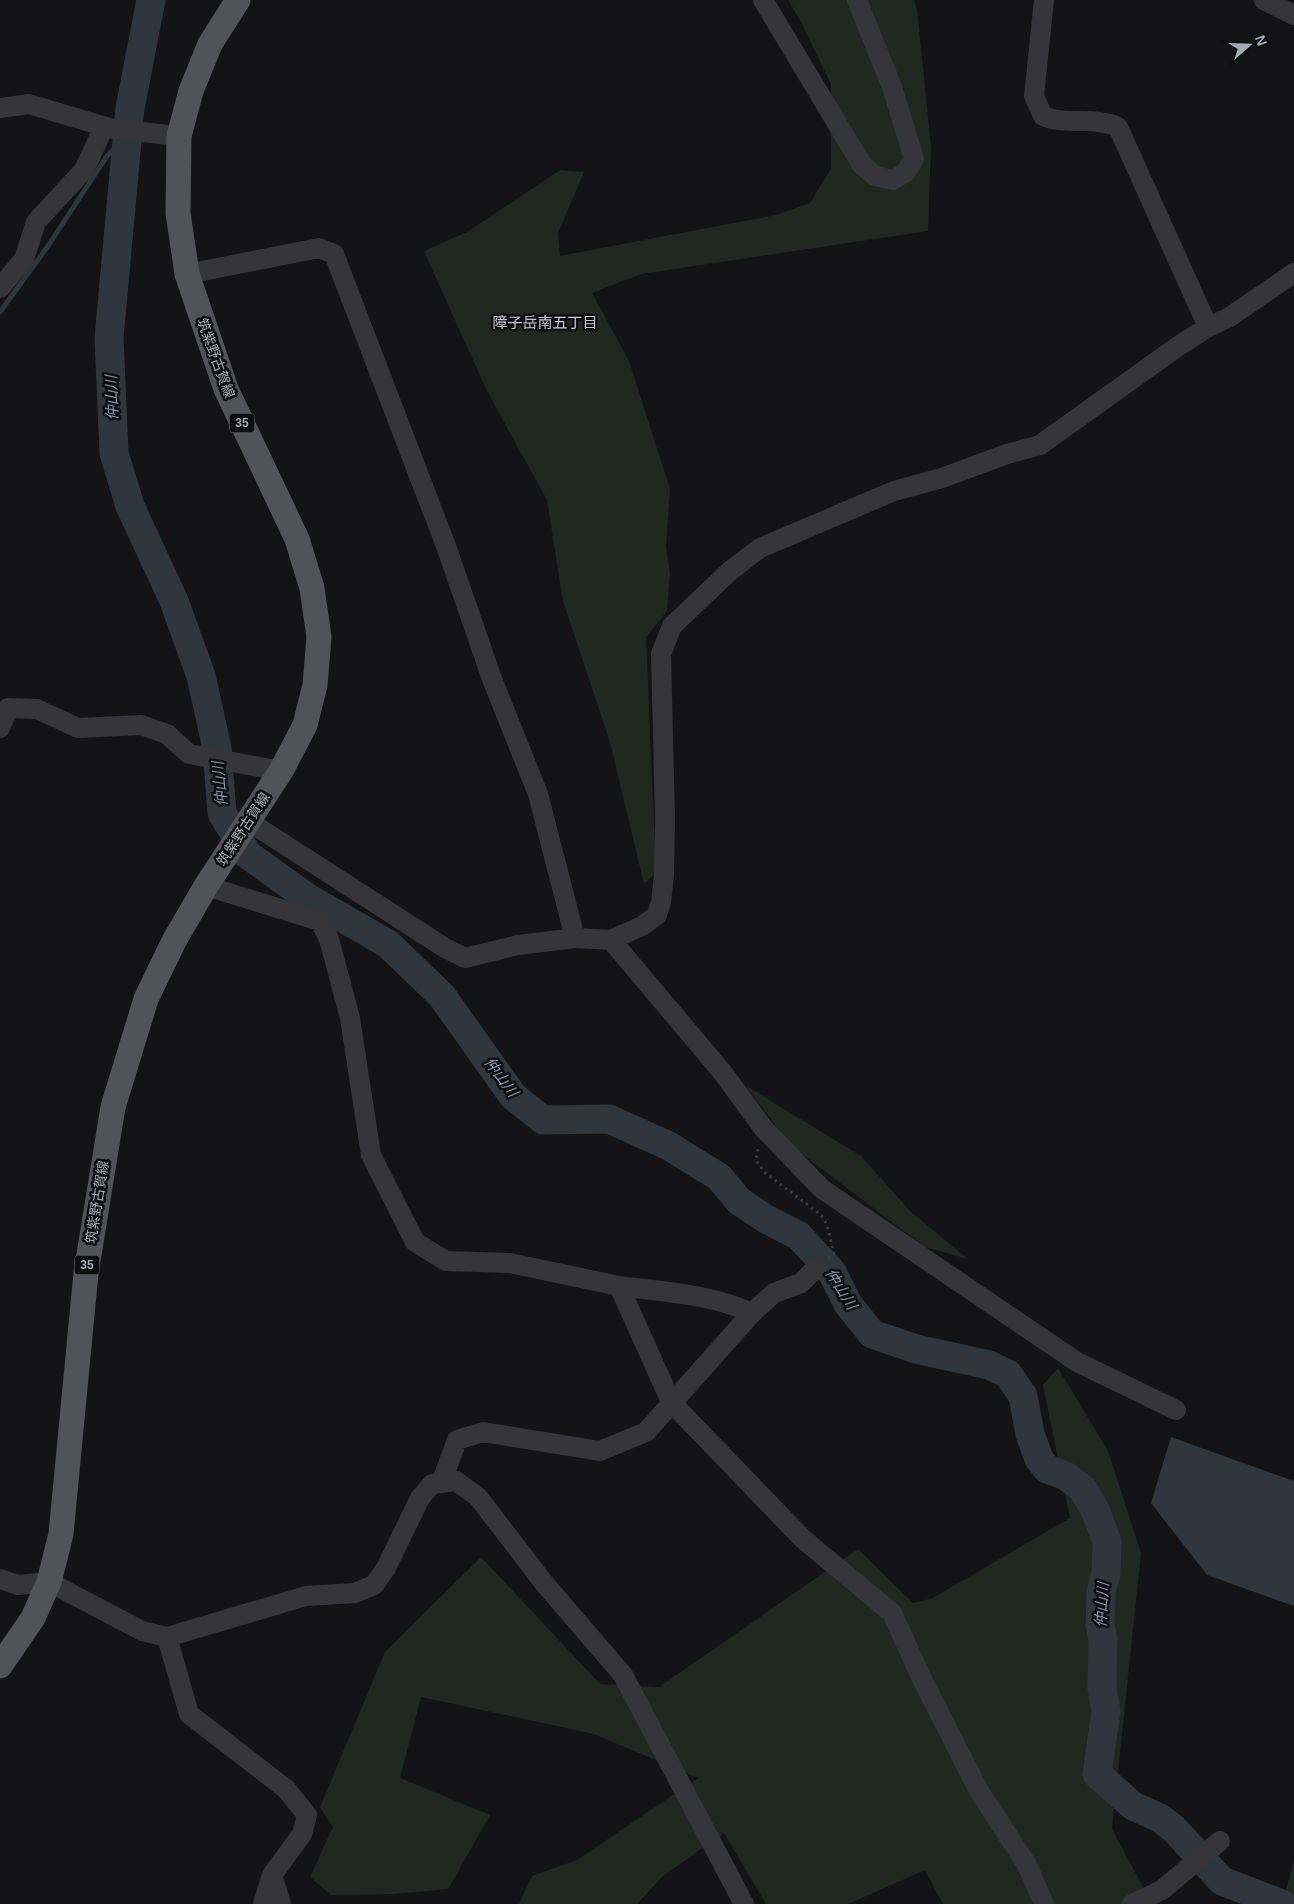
<svg xmlns="http://www.w3.org/2000/svg" width="1294" height="1904" font-family="Arial,'Noto Sans JP',sans-serif">
  <style>
    .green { fill: #212822 }
    .water { fill: #2f363d }
    .lines { fill: none; stroke-linecap: round; stroke-linejoin: round }
    .stream { stroke: #2f363d; stroke-width: 5 }
    .river { stroke: #2f363d; stroke-width: 29 }
    .path { stroke: #3c3d41; stroke-width: 3; stroke-dasharray: 2.5 4; stroke-linecap: butt }
    .minor { stroke: #36363a; stroke-width: 20 }
    .major { stroke: #525359; stroke-width: 25 }
    .labels { text-anchor: middle; stroke-width: 5; stroke-linejoin: round; paint-order: stroke }
    .shield { fill: #0f0f11; stroke: #7a7c83; stroke-width: 1 }
    .shield-label { font-size: 12px; font-weight: bold; fill: #a8abb4 }
    .street-label { font-size: 14px; fill: #a8abb4; stroke: #0f0f11 }
    .neighbourhood-label { font-size: 15px; fill: #c8cad1; stroke: #0f0f11 }
    .water-label { font-size: 15px; font-style: italic; fill: #8295ac; stroke: #0f0f11 }
  </style>
  <rect width="100%" height="100%" fill="#141416"/>
  <path class="green" d="M788 0H914L917 9 931 147 928 231 641 274 592 293 629 361 670 489 666 547 670 573 667 611 646 637 656 873 644 884 610 742 563 601 547 500 487 391 424 251 467 232 560 170 584 172 558 233 560 256 776 215 810 203 831 169V84L799 18Z
    M745 1085 861 1156 911 1212 968 1259 925 1247 790 1145Z
    M1058 1368 1108 1451 1141 1553 1112 1829 1152 1904H943L925 1870 848 1904H766L724 1833 663 1876 637 1904H519L532 1876 577 1860 698 1778 594 1734 421 1697 400 1778 490 1815 448 1889 394 1894 331 1895 310 1877 333 1827 320 1807 385 1652 481 1557 600 1684 659 1687 858 1549 913 1603 933 1598 1070 1518 1043 1385Z
    M1294 1861V1896L1286 1891Z"/>
  <path class="water" d="M1171 1437 1294 1481V1606L1207 1575 1151 1503Z"/>
  <g class="lines">
    <path class="stream" d="M0 312 48 246 107 156 127 136"/>
    <path class="river" d="M151 0 130 108 109 338 114 453 130 506 174 601 201 676 217 748 222 813 248 855 308 898 388 944 442 996 513 1096 543 1120 609 1119 669 1146 719 1177 739 1201 766 1219 799 1236 832 1272 848 1304 872 1334 916 1349 989 1365 1008 1374 1023 1396 1030 1434 1039 1459 1047 1469 1066 1476 1083 1489 1096 1512 1107 1542 1106 1574 1101 1591 1100 1625 1103 1639 1102 1688 1106 1711 1097 1774 1133 1806 1160 1818 1174 1829 1222 1881 1282 1904"/>
    <path class="path" d="M758 1149 756 1160 764 1172 821 1215 827 1225 834 1254 828 1259"/>
    <path class="minor" d="M763 0 862 165 875 176 893 180 906 172 914 159 892 87 857 0
      M1044 0 1034 96 1043 116C1067 126 1094 116 1118 127L1208 327
      M1264 0 1294 15
      M0 108 29 104 113 129 179 136
      M187 274 319 248 334 254 446 546 492 679 538 794 575 938
      M0 288 24 259 36 222 84 170 104 127
      M0 728 8 708 37 709 78 728 141 725 167 734 189 754 281 771
      M248 821 445 948 465 958 518 945 575 938 611 940 642 926 657 915 661 902 664 875 665 819 661 654 672 626 730 571 760 548 894 491 942 478 1007 454 1040 445 1177 347 1208 327 1228 318 1294 273
      M206 886 320 921 329 939 350 1018 371 1155 415 1242 446 1261 510 1263 619 1286 671 1402 803 1539 892 1613 922 1679 979 1791 1027 1865 1044 1904
      M611 940 723 1073 764 1129 822 1189 1077 1362 1176 1410
      M619 1286C663 1292 711 1294 752 1313
      M442 1481 457 1440 483 1432 600 1451 646 1432 752 1313 774 1293 801 1283 815 1269
      M0 1579 18 1585 49 1582 142 1631 167 1637 306 1596 355 1593 374 1585 386 1568 420 1498 432 1484 456 1481 478 1497 544 1583 623 1675 744 1904
      M167 1637 189 1714 286 1789 307 1815 302 1834 272 1875 263 1904
      M272 1875 281 1904
      M1132 1904 1162 1890 1220 1841"/>
    <path class="major" d="M0 1666 33 1618 49 1582 61 1534 86 1273 113 1107 146 999 174 941 206 886 281 771 305 725 315 685 319 637 312 588 297 539 226 389 187 274 178 213 179 136 191 91 210 44 238 0"/>
  </g>
  <g class="labels">
    <g class="shield">
      <rect x="229.5" y="413.5" width="25" height="19" rx="4"/>
      <rect x="74.5" y="1255.5" width="25" height="19" rx="4"/>
    </g>
    <g class="shield-label">
      <text x="242" y="427">35</text>
      <text x="87" y="1269">35</text>
    </g>
    <g class="street-label">
      <text transform="translate(216 358) rotate(70)" y="5">筑紫野古賀線</text>
      <text transform="translate(243 829) rotate(-57)" y="5">筑紫野古賀線</text>
      <text transform="translate(97 1202) rotate(-81)" y="5">筑紫野古賀線</text>
    </g>
    <g class="neighbourhood-label">
      <text x="545" y="328">障子岳南五丁目</text>
    </g>
    <g class="water-label">
      <text transform="translate(112 398) rotate(-92)" y="5">仲山川</text>
      <text transform="translate(220 784) rotate(-95)" y="5">仲山川</text>
      <text transform="translate(501 1077) rotate(53)" y="5">仲山川</text>
      <text transform="translate(841 1289) rotate(58)" y="5">仲山川</text>
      <text transform="translate(1102 1605) rotate(-86)" y="5">仲山川</text>
    </g>
  </g>
  <g transform="translate(1249 45) rotate(70)" stroke="#0f0f11" stroke-width="4" paint-order="stroke">
  <path d="M0-4L9 19L0 12L-9 19Z" fill="#a8abb4"/>
  <text y="-8" font-size="14" font-weight="bold" text-anchor="middle" fill="#a8abb4">N</text>
  </g>
</svg>
